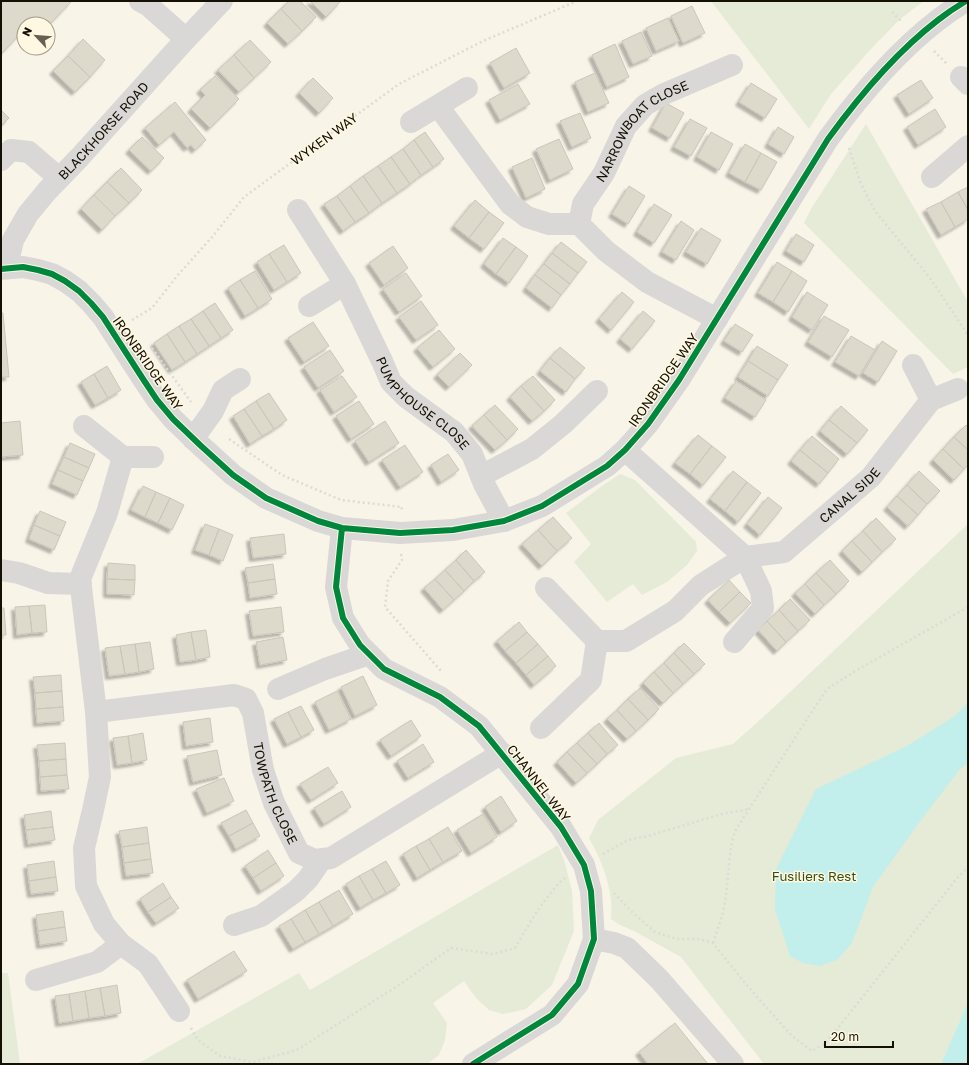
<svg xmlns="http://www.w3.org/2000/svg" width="969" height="1065" font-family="'Golos Text',sans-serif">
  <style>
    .green { fill: #e5ebd6 }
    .water { fill: #c2eeec }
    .building { fill: #dedacb; stroke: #cac6ba; filter: url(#shadow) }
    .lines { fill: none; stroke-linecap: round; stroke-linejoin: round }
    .path { stroke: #dddbd7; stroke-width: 2.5; stroke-dasharray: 2 3; stroke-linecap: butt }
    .minor { stroke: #dad8d6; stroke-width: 22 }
    .cycleway-casing { stroke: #fef7e2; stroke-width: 8 }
    .cycleway { stroke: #00873e; stroke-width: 6 }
    .labels { text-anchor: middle; stroke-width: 3; stroke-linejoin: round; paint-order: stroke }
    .street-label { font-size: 13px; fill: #141004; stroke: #fef7e2 }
    .park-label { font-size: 13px; fill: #344f0f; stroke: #fef7e2 }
  </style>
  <defs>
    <filter id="shadow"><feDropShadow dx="-3.5" dy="3.5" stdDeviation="1" flood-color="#0004"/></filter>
  </defs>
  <rect width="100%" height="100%" fill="#f8f4e8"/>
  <path class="green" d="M711 1H924L900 19 870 50 831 94 809 129Z
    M866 124 968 302V367L953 374 804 223 811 209Z
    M620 474 635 480 696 542 697 551 687 565 667 582 642 595 633 584 607 602 574 562 591 544 566 513 602 486Z
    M968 524V1002L941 1064H764L681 957 634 931 618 924 611 919C611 911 612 902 610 894 607 874 599 856 589 838L598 820 676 758 733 744 772 709Z
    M558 845 565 863 572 891 574 931 552 985 526 1009 503 1014 489 1010 476 998 464 981 433 1003 447 1023 445 1040 439 1055 427 1064H131L139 1063 299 973 310 990Z
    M1 973H8L20 1064H1Z"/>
  <path class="water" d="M968 702V763L960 769 921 820 873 887 852 943 837 960 820 966 803 963 790 956 775 909 776 869 816 789 907 746 955 716Z
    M968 1002V1064H941Z"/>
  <path class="building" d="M1 1H72L48 26V24H24V30L1 54Z
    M289 1H300L316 17 302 31 281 9Z
    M310 1H341L326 17Z
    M692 6 705 33 683 43 671 16Z
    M281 9 302 31 288 44 267 23Z
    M668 18 679 41 656 51 646 28Z
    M641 32 652 56 633 64 622 41Z
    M83 39 105 60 90 77 68 56Z
    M250 40 271 62 254 78 234 55Z
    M615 44 629 77 607 87 592 55Z
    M516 48 530 73 504 88 490 63Z
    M234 55 254 78 239 92 218 70Z
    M68 56 90 77 75 92 53 71Z
    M595 73 609 103 588 112 575 82Z
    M215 76 239 99 210 128 191 109 205 95 200 90Z
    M313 78 333 98 319 113 299 93Z
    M921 80 933 98 909 114 897 95Z
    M751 83 777 99 765 118 739 102Z
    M518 84 530 104 500 120 489 100Z
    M175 102 206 140 195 150 191 145 187 148 174 132 159 145 145 128Z
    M666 103 684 113 670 138 652 128Z
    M935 109 946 127 918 145 907 127Z
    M1 110 9 118 1 126Z
    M580 113 591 138 572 147 560 121Z
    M690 119 707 128 691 156 674 147Z
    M778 127 794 137 784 154 768 144Z
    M425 132 444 159 433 167 414 140Z
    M711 132 733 144 719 170 697 157Z
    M142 137 164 158 151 171 129 150Z
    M559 139 573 169 550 180 536 149Z
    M414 140 433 167 421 175 403 149Z
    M745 144 761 153 745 182 729 173Z
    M403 149 421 175 410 184 391 157Z
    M761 153 777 162 761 190 745 182Z
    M391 157 410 184 397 193 378 166Z
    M532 158 545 189 526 198 512 167Z
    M378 166 397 193 382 203 363 176Z
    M121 168 142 190 129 203 107 182Z
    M363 176 382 203 369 213 350 186Z
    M107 182 129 203 115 216 94 195Z
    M350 186 369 213 355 222 337 196Z
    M629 186 645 196 628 224 612 214Z
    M968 187V210L958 192Z
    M958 192 968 210V219L955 227 941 202Z
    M94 195 115 216 102 230 81 209Z
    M337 196 355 222 343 231 324 204Z
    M475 200 489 212 469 238 454 226Z
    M941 202 955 227 941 235 926 209Z
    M654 204 672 215 654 243 637 232Z
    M489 212 504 223 484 249 469 238Z
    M681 221 694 230 676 260 662 252Z
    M701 228 721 240 707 264 686 252Z
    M796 234 814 245 804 262 786 251Z
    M503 238 516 247 496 274 484 264Z
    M561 242 587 262 578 273 552 253Z
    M284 245 301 273 287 282 269 254Z
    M393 246 408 268 384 285 369 263Z
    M516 247 528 256 509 283 496 274Z
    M552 253 578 273 570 284 544 264Z
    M269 254 287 282 274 290 257 262Z
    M777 262 792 271 773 302 758 293Z
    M544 264 570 284 561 295 535 275Z
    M255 271 272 299 258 308 240 280Z
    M792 271 807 281 788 312 773 302Z
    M406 273 422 296 399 312 383 289Z
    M535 275 561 295 552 308 526 288Z
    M240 280 258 308 245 316 228 288Z
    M622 292 634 302 611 330 599 319Z
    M807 292 828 305 812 330 792 317Z
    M421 301 438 325 416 340 399 317Z
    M215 303 233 330 221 338 203 311Z
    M203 311 221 338 209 346 191 319Z
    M643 311 655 321 632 349 620 339Z
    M1 313H3L9 377H1Z
    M824 316 849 330 832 357 808 342Z
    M191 319 209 346 197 354 179 326Z
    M313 322 329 346 304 362 288 338Z
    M735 324 753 335 742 352 724 341Z
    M179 326 197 354 185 362 167 334Z
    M439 330 455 349 433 367 417 348Z
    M167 334 185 362 172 370 154 343Z
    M851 336 875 350 859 376 835 362Z
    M882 341 897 351 878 382 863 373Z
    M757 346 788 365 778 380 748 361Z
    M560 347 585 368 575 379 550 358Z
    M330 350 344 371 318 388 304 367Z
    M460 353 472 365 449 387 437 375Z
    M550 358 575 379 566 392 540 371Z
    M748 361 778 380 768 396 738 377Z
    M107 366 121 390 108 398 94 374Z
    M94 374 108 398 95 405 81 382Z
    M342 376 357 397 334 412 320 390Z
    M533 376 555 400 544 411 521 386Z
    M736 381 766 400 755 417 725 398Z
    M521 386 544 411 532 421 510 397Z
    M269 393 287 420 274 429 256 401Z
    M256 401 274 429 262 436 244 409Z
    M359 401 374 424 351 439 336 416Z
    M495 405 518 429 507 440 484 415Z
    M841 406 868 430 857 443 829 420Z
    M244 409 262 436 250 444 233 416Z
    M484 415 507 440 495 450 472 426Z
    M829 420 857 443 847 454 820 431Z
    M20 421 23 455 1 457V423Z
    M385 421 399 443 369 462 355 441Z
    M966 425 968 427V450L954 437Z
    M698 435 712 446 690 474 675 463Z
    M812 436 839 459 828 473 800 450Z
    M954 437 968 450V465L964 469 943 449Z
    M70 443 95 454 89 468 64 457Z
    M405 445 423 472 400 487 382 460Z
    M712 446 726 457 703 485 690 474Z
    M943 449 964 469 954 480 933 460Z
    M800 450 828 473 819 484 791 461Z
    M448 454 459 470 441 482 431 465Z
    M64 457 89 468 83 481 58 470Z
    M58 470 83 481 77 495 52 484Z
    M733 471 747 482 725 511 710 499Z
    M919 471 940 491 927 504 907 485Z
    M747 482 761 493 738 522 725 511Z
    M907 485 927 504 918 515 897 496Z
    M143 486 156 492 145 517 131 510Z
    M156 492 170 498 158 523 145 517Z
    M897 496 918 515 908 526 887 507Z
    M768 497 782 508 760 535 747 524Z
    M170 498 184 505 172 530 158 523Z
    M40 511 66 522 60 536 34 525Z
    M553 517 572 538 557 551 538 530Z
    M876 518 896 539 882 552 863 531Z
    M205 524 219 529 209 555 195 550Z
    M34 525 60 536 54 550 29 539Z
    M219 529 233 535 223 561 209 555Z
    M538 530 557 551 542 566 522 544Z
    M863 531 882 552 872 562 852 541Z
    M284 534 286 554 253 558 250 538Z
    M852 541 872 562 862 572 842 551Z
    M466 550 485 572 474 581 456 560Z
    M456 560 474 581 464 591 445 570Z
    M830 560 849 581 836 594 816 573Z
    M108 563 135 565V580L107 579Z
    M273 564 275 579 248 583 245 568Z
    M445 570 464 591 454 600 435 579Z
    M816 573 836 594 824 605 805 584Z
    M107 579 135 580 134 595 107 594Z
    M275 579 277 594 250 598 248 583Z
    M435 579 454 600 443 610 424 588Z
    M729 580 740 592 719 612 708 600Z
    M805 584 824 605 815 614 795 593Z
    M740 592 751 603 730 623 719 612Z
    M790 599 810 620 798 631 779 610Z
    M45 605 47 632 32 633 29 606Z
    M29 606 32 633 17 635 15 607Z
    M281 607 284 632 253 636 249 611Z
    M1 608H4L6 635H1Z
    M779 610 798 631 786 642 767 621Z
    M767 621 786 642 777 651 758 630Z
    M519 622 527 632 505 651 497 641Z
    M206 630 210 657 196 660 191 632Z
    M191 632 196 660 180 662 176 635Z
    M527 632 538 644 516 663 505 651Z
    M283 637 287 660 260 665 256 642Z
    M150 642 154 669 139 672 135 644Z
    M684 643 705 664 694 674 674 653Z
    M135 644 139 672 125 674 120 646Z
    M538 644 548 656 526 675 516 663Z
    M120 646 125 674 109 676 105 648Z
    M674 653 694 674 683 684 664 663Z
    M548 656 556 666 534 685 526 675Z
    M664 663 683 684 673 693 654 672Z
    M654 672 673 693 663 703 643 683Z
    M61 675 62 691 35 693 33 677Z
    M363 676 377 705 355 716 341 687Z
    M640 688 659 709 648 720 628 699Z
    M62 691 63 707 36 709 35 693Z
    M337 691 351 719 329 730 315 702Z
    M628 699 648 720 636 731 617 710Z
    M301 706 314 730 301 737 288 712Z
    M63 707 64 721 37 723 36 709Z
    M617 710 636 731 627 739 607 719Z
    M288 712 301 737 287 744 274 719Z
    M210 718 213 742 186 746 183 722Z
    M411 720 421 736 391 756 380 740Z
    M599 723 618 745 607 754 588 733Z
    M143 733 147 760 132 763 128 736Z
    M588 733 607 754 597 764 577 743Z
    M128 736 132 763 117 765 113 738Z
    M65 743 66 759 39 761 37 745Z
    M577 743 597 764 587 773 567 752Z
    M423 744 434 762 408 778 397 761Z
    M217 750 222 775 193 782 187 756Z
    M567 752 587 773 576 783 557 762Z
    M66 759 67 775 40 777 39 761Z
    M328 767 338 783 311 800 300 784Z
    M67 775 69 789 41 791 40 777Z
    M224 778 234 801 207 813 196 789Z
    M342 791 351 807 324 824 314 808Z
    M501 796 517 821 501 832 485 807Z
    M246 810 253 823 229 836 221 823Z
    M51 811 53 827 26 830 24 815Z
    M483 814 497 837 471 853 457 830Z
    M253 823 260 836 236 849 229 836Z
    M53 827 55 840 28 844 26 830Z
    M147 827 149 843 122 847 119 831Z
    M448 827 462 851 443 862 429 839Z
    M429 839 443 862 430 870 416 846Z
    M149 843 151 859 124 863 122 847Z
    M416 846 430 870 417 878 403 854Z
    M268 850 276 863 253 878 245 866Z
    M151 859 153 873 126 876 124 863Z
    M54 861 56 877 29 881 27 865Z
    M386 861 400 885 386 893 372 869Z
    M276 863 284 876 261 891 253 878Z
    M372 869 386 893 373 900 359 876Z
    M359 876 373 900 360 908 346 884Z
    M56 877 58 891 31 894 29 881Z
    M163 883 171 897 148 912 140 899Z
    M339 890 353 914 333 926 319 902Z
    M171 897 179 908 156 923 148 912Z
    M319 902 333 926 319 934 305 910Z
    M305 910 319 934 305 942 291 919Z
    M63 911 65 927 38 931 36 915Z
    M291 919 305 942 293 949 279 926Z
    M65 927 67 941 40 945 38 931Z
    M234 951 247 971 198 999 187 980Z
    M117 985 121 1013 105 1016 100 988Z
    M100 988 105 1016 89 1018 85 991Z
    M85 991 89 1018 73 1021 69 994Z
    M69 994 73 1021 59 1023 55 996Z
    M675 1023 708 1064H648L639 1052Z"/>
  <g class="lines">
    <path class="path" d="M892 12 902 22
      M934 51 946 63
      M849 148 861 184 875 211 930 278 968 335
      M132 320 152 308 177 276 213 236 244 197 399 84 483 41 577 1
      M152 348 191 402
      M229 439 282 475 341 500 402 507 401 511
      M401 554 402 560 388 581 385 607 441 671
      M603 854 628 840 648 836 722 814 749 809
      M614 893 632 912 655 932 677 939H699L713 943 744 982 791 1035 812 1051 826 1043 958 877 968 867
      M713 943 723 913 726 895 731 846 735 831 809 716 827 689 857 670 968 607
      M191 1028 198 1040 220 1056 253 1062 297 1050 402 983 451 948 493 954 515 948C526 929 536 911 550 894 555 888 559 882 565 878"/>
    <g class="minor">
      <path d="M140 1 149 6 186 39"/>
      <path d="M961 77 968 84"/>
      <path d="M438 106 510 204 527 217 549 224H579"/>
      <path d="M411 122 467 88"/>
      <path d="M1 160 11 150 29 152 59 178"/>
      <path d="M932 177 968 146"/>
      <path id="s1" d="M298 210 345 284 382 361 391 382 406 397 454 432 472 454 484 484 504 521"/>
      <path id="s2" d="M7 267 13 240 28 214 47 191 79 158 186 39 222 1"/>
      <path d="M1 269 23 267 38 270 52 274 65 281 79 291 91 303 103 317 143 379 157 400 173 419 200 445 233 475 266 498 318 521 342 528 400 533 453 530 504 521 542 506 607 466 625 450 648 424 679 380 828 139C860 95 895 53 938 20 947 13 956 7 966 1"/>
      <path d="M309 306 345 284"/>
      <path id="s3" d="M717 319 647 282 606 251 579 224 583 204 604 173 626 126 645 105 664 94 732 65"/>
      <path d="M913 365 931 400 958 389"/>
      <path d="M84 426 123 457H153"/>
      <path d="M193 439 213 411 223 390 240 379"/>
      <path id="s4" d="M625 450 745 557 784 552 871 477 931 400"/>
      <path d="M123 457 107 513 80 579 96 712 100 777 93 810 84 848 86 886 104 924 121 944 148 964 179 1011"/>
      <path d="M481 476 532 449 563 424 597 391"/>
      <path d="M342 528 336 587 343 618 360 645 384 669 440 697 479 726 561 827 584 865 591 891 594 939 578 984 552 1015 473 1064"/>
      <path d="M1 570 19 573 48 583 81 584"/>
      <path d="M546 588 597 641H626L675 611 701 585 745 557 761 591 763 608 734 642"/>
      <path d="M278 689 325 669 369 654"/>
      <path id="s5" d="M96 712 234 695 246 699 253 713 263 770 274 803 299 853 315 860 331 858 502 753"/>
      <path d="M541 728 591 680 597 641"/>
      <path d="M234 925 261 916 296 891 308 879 321 860"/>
      <path d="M594 939 614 943 627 948 659 979 733 1064"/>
      <path d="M36 980 97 962 121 944"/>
    </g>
    <g class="cycleway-casing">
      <path id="cycleway" d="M1 269 23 267 38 270 52 274 65 281 79 291 91 303 103 317 143 379 157 400 173 419 200 445 233 475 266 498 318 521 342 528 400 533 453 530 504 521 542 506 607 466 625 450 648 424 679 380 828 139C860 95 895 53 938 20 947 13 956 7 966 1
        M342 528 336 587 343 618 360 645 384 669 440 697 479 726 561 827 584 865 591 891 594 939 578 984 552 1015 473 1064"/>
    </g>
    <use href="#cycleway" class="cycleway"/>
  </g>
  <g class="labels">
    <g class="street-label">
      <text dy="5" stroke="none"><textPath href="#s2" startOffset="170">BLACKHORSE ROAD</textPath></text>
      <text dy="5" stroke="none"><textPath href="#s3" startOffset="286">NARROWBOAT CLOSE</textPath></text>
      <text transform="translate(324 139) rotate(-36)" y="5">WYKEN WAY</text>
      <text transform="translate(148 363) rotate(55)" y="5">IRONBRIDGE WAY</text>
      <text transform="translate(663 380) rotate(-55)" y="5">IRONBRIDGE WAY</text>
      <text dy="5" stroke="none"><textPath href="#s1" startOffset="233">PUMPHOUSE CLOSE</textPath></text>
      <text dy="5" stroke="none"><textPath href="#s4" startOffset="287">CANAL SIDE</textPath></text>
      <text transform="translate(539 783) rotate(52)" y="5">CHANNEL WAY</text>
      <text dy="5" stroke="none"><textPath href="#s5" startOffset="251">TOWPATH CLOSE</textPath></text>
    </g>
    <g class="park-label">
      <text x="814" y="881">Fusiliers Rest</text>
    </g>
  </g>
  <rect width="969" height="1065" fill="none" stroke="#141004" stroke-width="4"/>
  <g transform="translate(36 36) rotate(296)"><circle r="19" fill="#fef7e2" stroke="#a09b89"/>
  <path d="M0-3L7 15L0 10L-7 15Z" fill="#646054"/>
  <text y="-6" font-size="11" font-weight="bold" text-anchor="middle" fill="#141004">N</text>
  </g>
  <path d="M825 1041v6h68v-6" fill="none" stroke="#141004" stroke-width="2"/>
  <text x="831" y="1041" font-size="12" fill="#141004" stroke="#fef7e2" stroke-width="3" paint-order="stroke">20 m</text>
</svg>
